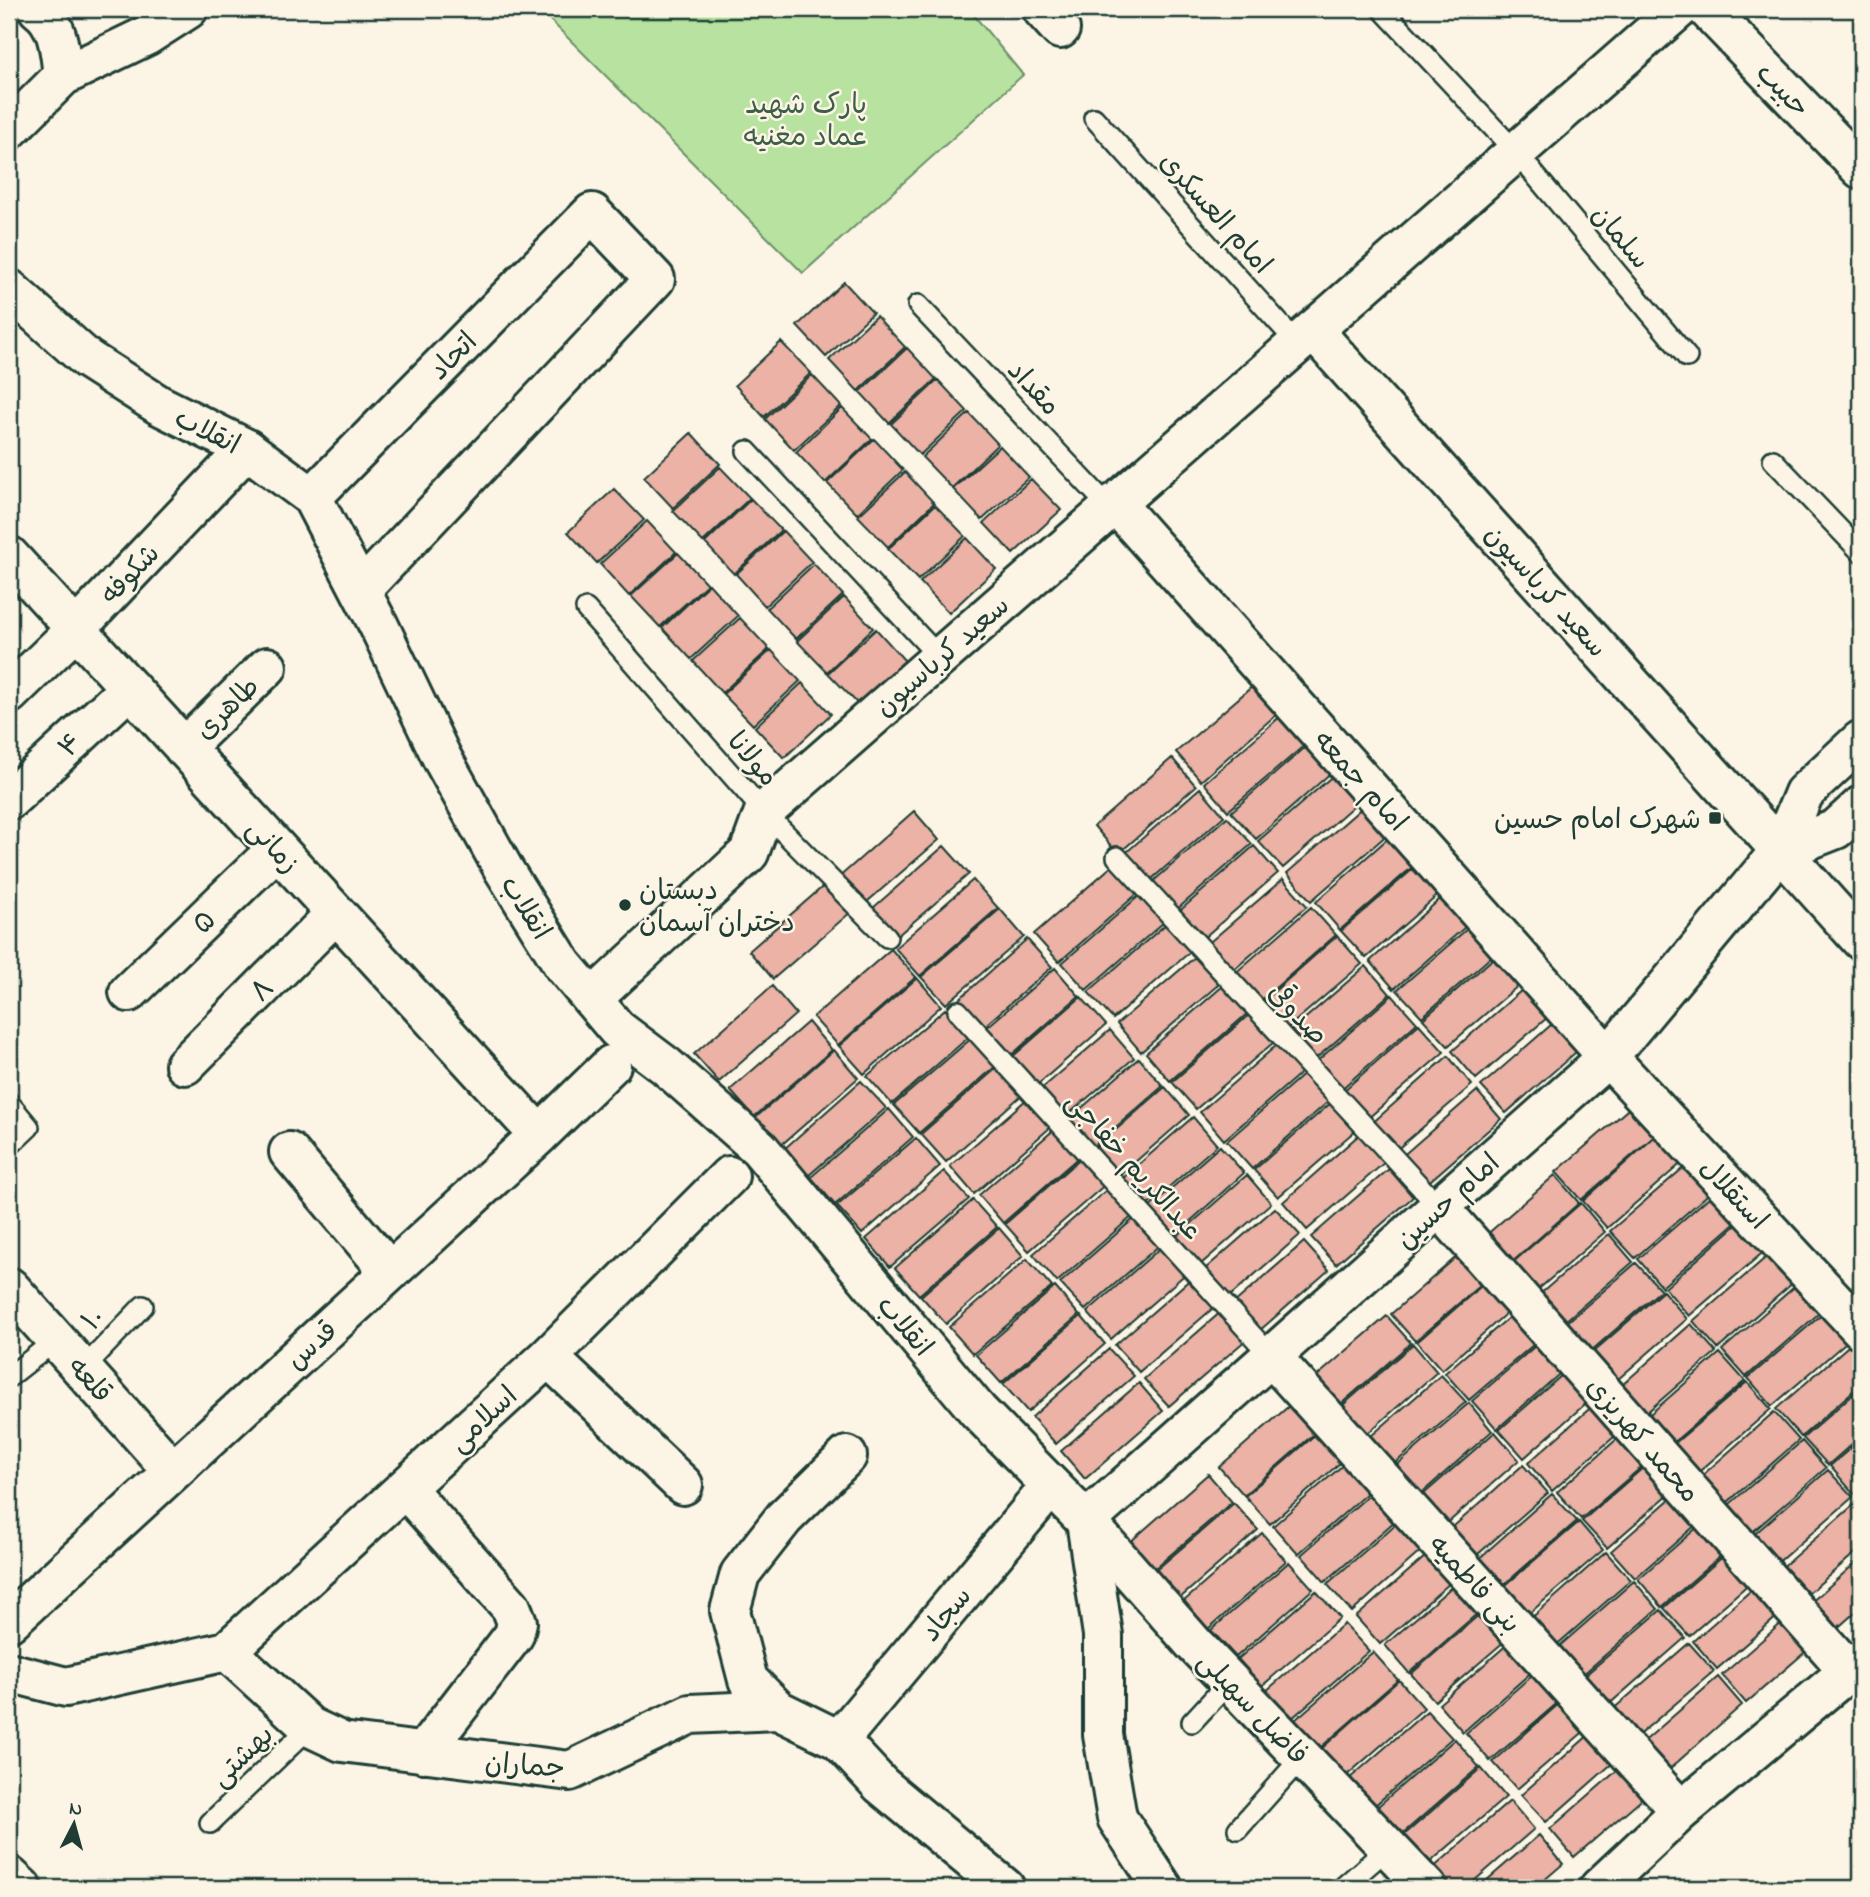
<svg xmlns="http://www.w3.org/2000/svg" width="1870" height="1897" font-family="'Indie Flower','Playpen Sans Arabic',sans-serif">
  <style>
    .green { fill: #b7e29f; stroke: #6b906a; stroke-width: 2 }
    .building { fill: #ebb2a5; stroke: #1f3d34; stroke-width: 2 }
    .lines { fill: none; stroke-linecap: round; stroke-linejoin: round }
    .service-casing { stroke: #1f3d34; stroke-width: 24 }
    .minor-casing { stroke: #1f3d34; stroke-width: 44 }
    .tertiary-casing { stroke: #1f3d34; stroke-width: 44 }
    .service { stroke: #fcf5e5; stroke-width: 19 }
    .minor { stroke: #fcf5e5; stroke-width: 38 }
    .tertiary { stroke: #fcf5e5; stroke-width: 38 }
    .poi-dot { fill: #1f3d34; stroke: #fcf5e5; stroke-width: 2.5 }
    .labels { text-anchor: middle; stroke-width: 5; stroke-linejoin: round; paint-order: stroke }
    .street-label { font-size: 28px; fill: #1f3d34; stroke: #fcf5e5 }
    .park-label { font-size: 28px; fill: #3d5e49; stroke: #fcf5e5 }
    .poi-label { font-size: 28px; fill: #1f3d34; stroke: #fcf5e5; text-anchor: end }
  </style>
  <rect width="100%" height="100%" fill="#fcf5e5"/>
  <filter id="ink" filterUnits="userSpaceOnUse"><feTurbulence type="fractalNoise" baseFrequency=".0143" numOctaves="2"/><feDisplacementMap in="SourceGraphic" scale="14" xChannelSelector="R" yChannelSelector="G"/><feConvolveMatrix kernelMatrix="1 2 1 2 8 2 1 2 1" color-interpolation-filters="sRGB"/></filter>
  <g filter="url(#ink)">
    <path class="green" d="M539 9H969L1023 75 803 273Z"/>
    <path class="building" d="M844 282 873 313 826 357 797 326Z
      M876 316 905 347 858 391 829 360Z
      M781 342 811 373 764 417 735 385Z
      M907 348 936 379 889 423 860 392Z
      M812 375 841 406 794 450 765 419Z
      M938 380 967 411 920 455 891 424Z
      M842 408 872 439 825 483 796 452Z
      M969 413 998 444 952 488 922 457Z
      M691 433 720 464 673 508 644 477Z
      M874 439 903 470 857 514 827 483Z
      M1000 446 1029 477 982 520 953 489Z
      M720 467 750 498 703 542 673 511Z
      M905 472 934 503 888 547 858 516Z
      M1031 479 1061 510 1013 554 984 523Z
      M614 489 644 520 597 563 568 532Z
      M751 499 781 530 734 574 705 543Z
      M935 505 965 536 918 580 888 549Z
      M647 521 676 552 629 596 600 564Z
      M783 531 812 562 765 606 736 574Z
      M967 538 996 569 949 613 920 582Z
      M678 553 707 584 660 627 631 596Z
      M814 564 843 595 796 639 767 608Z
      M709 584 738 616 691 659 662 628Z
      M844 597 873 628 827 672 797 641Z
      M740 618 769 649 722 693 693 661Z
      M876 629 905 661 858 704 828 673Z
      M771 650 800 681 753 725 723 694Z
      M802 683 831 714 784 758 755 727Z
      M1254 685 1278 713 1201 781 1176 752Z
      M1282 715 1307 743 1228 811 1204 783Z
      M1309 744 1333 771 1256 839 1231 812Z
      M1172 758 1196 786 1118 854 1094 826Z
      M1336 773 1360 800 1283 868 1258 841Z
      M1200 788 1224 816 1146 884 1122 856Z
      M1364 806 1389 833 1311 901 1287 873Z
      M914 811 939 840 861 907 837 879Z
      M1227 817 1252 844 1174 912 1149 885Z
      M1393 834 1418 862 1340 930 1316 902Z
      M944 846 969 874 890 942 866 914Z
      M1254 846 1278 873 1200 941 1176 914Z
      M1420 863 1444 890 1366 958 1341 931Z
      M1112 866 1137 894 1059 962 1034 934Z
      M1283 879 1307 906 1229 974 1204 947Z
      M973 880 998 908 920 976 895 948Z
      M827 883 851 912 773 979 749 951Z
      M1447 893 1472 921 1394 989 1370 961Z
      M1140 895 1164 922 1086 990 1062 963Z
      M1311 907 1336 935 1258 1003 1233 975Z
      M1000 909 1024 937 946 1004 921 977Z
      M1475 922 1499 950 1422 1017 1397 990Z
      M1166 924 1191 951 1113 1019 1088 992Z
      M1337 936 1362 964 1284 1031 1260 1004Z
      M1027 939 1052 967 974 1035 950 1007Z
      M891 949 916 977 838 1045 813 1017Z
      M1502 951 1526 979 1448 1046 1423 1019Z
      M1195 957 1219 984 1141 1052 1117 1024Z
      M1366 966 1390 994 1312 1062 1287 1034Z
      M1055 968 1079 996 1001 1064 977 1036Z
      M917 978 941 1006 864 1074 839 1046Z
      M1530 983 1555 1011 1476 1079 1452 1051Z
      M1224 985 1248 1013 1170 1081 1146 1053Z
      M772 986 796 1014 719 1082 694 1054Z
      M1392 995 1417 1023 1339 1091 1315 1063Z
      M1081 997 1106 1025 1028 1093 1003 1065Z
      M945 1009 970 1036 892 1104 867 1076Z
      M1250 1014 1274 1042 1196 1109 1172 1082Z
      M1559 1018 1583 1046 1506 1113 1481 1086Z
      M808 1022 832 1050 754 1117 730 1090Z
      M1419 1024 1444 1052 1366 1120 1342 1092Z
      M1110 1030 1134 1058 1056 1125 1032 1097Z
      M973 1037 997 1065 919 1133 894 1105Z
      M1278 1044 1302 1072 1224 1140 1200 1112Z
      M834 1050 858 1078 780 1146 755 1118Z
      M1448 1056 1472 1085 1394 1152 1370 1125Z
      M1139 1058 1163 1086 1085 1154 1061 1126Z
      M999 1066 1023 1094 946 1162 921 1134Z
      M1305 1073 1329 1101 1252 1169 1227 1141Z
      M861 1081 886 1108 808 1176 784 1149Z
      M1165 1087 1189 1115 1111 1183 1087 1155Z
      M1477 1091 1501 1119 1423 1187 1399 1159Z
      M1027 1099 1052 1126 974 1194 950 1166Z
      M1332 1102 1356 1130 1278 1197 1254 1170Z
      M1634 1104 1659 1132 1581 1200 1556 1172Z
      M889 1109 913 1137 835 1205 811 1177Z
      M1193 1117 1217 1145 1139 1213 1115 1185Z
      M1056 1128 1081 1155 1003 1223 979 1195Z
      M1660 1132 1685 1160 1607 1228 1583 1201Z
      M1360 1134 1385 1162 1307 1230 1283 1202Z
      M916 1138 940 1166 862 1234 837 1206Z
      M1220 1146 1244 1173 1167 1242 1142 1214Z
      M1083 1156 1107 1183 1029 1251 1005 1224Z
      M1689 1163 1713 1190 1635 1258 1610 1231Z
      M1389 1169 1413 1197 1336 1264 1311 1237Z
      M944 1171 969 1199 890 1267 866 1239Z
      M1247 1175 1271 1203 1193 1271 1169 1243Z
      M1555 1175 1579 1203 1502 1271 1477 1243Z
      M1111 1186 1135 1214 1057 1282 1033 1254Z
      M1716 1191 1740 1219 1662 1287 1638 1259Z
      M973 1200 997 1227 919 1295 895 1268Z
      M1581 1203 1605 1232 1527 1299 1503 1271Z
      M1275 1208 1300 1235 1222 1303 1198 1275Z
      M1138 1215 1162 1243 1085 1310 1060 1283Z
      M1742 1220 1767 1249 1689 1316 1665 1288Z
      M999 1228 1023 1256 946 1324 921 1296Z
      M1609 1234 1633 1262 1556 1329 1531 1302Z
      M1304 1242 1329 1270 1251 1338 1226 1310Z
      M1165 1244 1189 1271 1111 1339 1087 1312Z
      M1469 1246 1494 1273 1415 1341 1391 1314Z
      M1771 1253 1795 1281 1718 1349 1693 1321Z
      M1027 1259 1052 1287 973 1354 949 1327Z
      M1636 1263 1661 1290 1583 1358 1558 1330Z
      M1495 1274 1519 1302 1442 1370 1417 1342Z
      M1193 1277 1218 1304 1139 1372 1115 1345Z
      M1800 1282 1824 1309 1746 1377 1722 1350Z
      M1055 1287 1079 1315 1001 1383 976 1355Z
      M1663 1291 1687 1319 1609 1387 1585 1359Z
      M1523 1305 1547 1333 1469 1400 1445 1373Z
      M1222 1311 1247 1339 1169 1406 1144 1379Z
      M1826 1311 1851 1338 1772 1406 1748 1378Z
      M1081 1316 1105 1344 1028 1412 1003 1384Z
      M1387 1316 1411 1343 1333 1411 1309 1383Z
      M1691 1324 1716 1352 1638 1420 1614 1392Z
      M1550 1333 1574 1361 1497 1429 1472 1401Z
      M1854 1341 1861 1350V1384L1801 1437 1776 1409Z
      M1413 1344 1437 1372 1360 1440 1335 1412Z
      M1109 1349 1134 1376 1056 1444 1032 1417Z
      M1720 1353 1745 1381 1667 1448 1642 1421Z
      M1577 1362 1601 1390 1524 1458 1499 1430Z
      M1441 1375 1466 1402 1387 1470 1363 1443Z
      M1747 1382 1771 1409 1693 1477 1668 1449Z
      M1139 1383 1163 1411 1085 1479 1061 1451Z
      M1861 1387V1436L1828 1465 1803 1438Z
      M1605 1395 1630 1423 1552 1491 1528 1463Z
      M1297 1399 1322 1427 1244 1495 1219 1467Z
      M1469 1403 1492 1431 1415 1499 1390 1471Z
      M1774 1412 1799 1440 1721 1508 1697 1480Z
      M1634 1424 1659 1452 1581 1519 1557 1492Z
      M1323 1428 1348 1456 1270 1524 1245 1496Z
      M1495 1432 1519 1460 1442 1528 1417 1500Z
      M1861 1439V1488L1854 1494 1830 1466Z
      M1802 1441 1826 1468 1748 1536 1724 1509Z
      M1660 1453 1685 1480 1607 1548 1582 1521Z
      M1351 1458 1375 1486 1298 1554 1273 1526Z
      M1523 1465 1548 1493 1470 1561 1446 1533Z
      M1828 1470 1853 1497 1775 1565 1750 1538Z
      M1208 1474 1232 1502 1154 1569 1130 1542Z
      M1688 1483 1713 1510 1635 1578 1611 1551Z
      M1378 1487 1403 1514 1325 1582 1301 1555Z
      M1552 1494 1577 1521 1499 1589 1475 1562Z
      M1857 1502 1861 1507V1548L1803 1598 1779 1570Z
      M1234 1503 1258 1530 1180 1598 1156 1570Z
      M1716 1511 1740 1539 1662 1607 1638 1579Z
      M1405 1516 1430 1543 1352 1612 1327 1584Z
      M1579 1522 1603 1550 1525 1617 1500 1590Z
      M1262 1533 1286 1561 1208 1629 1184 1601Z
      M1742 1540 1767 1568 1689 1636 1664 1608Z
      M1434 1549 1458 1576 1380 1644 1356 1617Z
      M1606 1552 1631 1580 1553 1648 1529 1620Z
      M1861 1558V1607L1833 1632 1808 1605Z
      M1289 1562 1313 1589 1236 1657 1211 1630Z
      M1771 1573 1795 1601 1717 1669 1693 1641Z
      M1463 1577 1487 1605 1409 1673 1385 1645Z
      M1634 1581 1658 1609 1580 1677 1556 1649Z
      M1316 1591 1340 1618 1262 1686 1238 1659Z
      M1489 1606 1513 1634 1435 1701 1411 1674Z
      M1800 1607 1825 1635 1746 1703 1722 1675Z
      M1661 1610 1685 1638 1607 1706 1582 1678Z
      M1344 1624 1369 1651 1291 1719 1266 1691Z
      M1517 1636 1541 1664 1463 1732 1439 1704Z
      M1689 1643 1714 1671 1635 1738 1611 1711Z
      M1373 1652 1398 1680 1320 1748 1295 1720Z
      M1544 1665 1569 1693 1490 1761 1466 1733Z
      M1718 1677 1742 1705 1665 1773 1640 1745Z
      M1399 1680 1424 1708 1346 1776 1321 1749Z
      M1570 1694 1595 1722 1517 1789 1493 1762Z
      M1427 1711 1452 1738 1374 1806 1349 1779Z
      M1599 1726 1623 1754 1546 1822 1521 1795Z
      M1455 1739 1479 1767 1401 1835 1377 1807Z
      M1628 1761 1653 1789 1574 1857 1550 1829Z
      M1481 1768 1506 1797 1428 1864 1403 1836Z
      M1510 1801 1534 1829 1466 1888H1449L1432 1869Z
      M1539 1835 1563 1864 1535 1888H1478Z"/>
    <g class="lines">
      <g class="service-casing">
        <path id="service" d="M1382 9 1515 151 1687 357
          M1094 118 1298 344
          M918 305 1110 508
          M747 451 939 657
          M1773 460 1861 552
          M586 609 764 812 887 937
          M1117 857 1439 1207
          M958 1011 1271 1356
          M9 1103 29 1127 9 1146
          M82 1370 143 1306
          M9 1377 56 1340
          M1192 1722 1230 1681
          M210 1823 310 1727
          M1238 1829 1302 1757
          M1342 1888 1388 1848"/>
      </g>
      <g class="minor-casing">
        <path id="minor" d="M1042 9 1060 29
          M1707 9 1861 169
          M1313 330 1861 940
          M312 497 592 213 655 279 361 590
          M1115 503 1608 1057 1861 1329
          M9 556 539 1135
          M9 694 76 629 247 449
          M184 748 267 667
          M9 800 130 688
          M1780 851 1836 829 1861 806
          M129 992 277 849
          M592 999 749 853 764 812 1679 9
          M185 1065 336 913
          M289 1152 390 1272
          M1439 1207 1849 1671
          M9 1287 173 1471
          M1271 1356 1681 1811
          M548 1357 683 1485
          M405 1488 511 1607 517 1622 514 1635 423 1753
          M9 1622 539 1135 611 1065
          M227 1651 548 1357 729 1176
          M9 1672 66 1687 227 1651 310 1727 342 1742 570 1771 690 1714 778 1710 839 1740 881 1785 1005 1888
          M778 1710 748 1680 730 1611 740 1574 784 1518 847 1456
          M839 1740 1051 1486
          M9 1876 22 1888
          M1163 1888 1117 1818 1103 1735V1635L1086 1521 1608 1057 1780 851 1804 793 1861 740
          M1599 1888 1681 1811 1861 1661"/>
      </g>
      <g class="tertiary-casing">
        <path id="tertiary" d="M63 76 146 36 188 9
          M9 130 63 76C60 52 59 24 38 9
          M9 289 87 359 159 405 247 449 312 497 379 626 442 758 504 870 563 965 617 1029 666 1066 759 1148 978 1411 1086 1521 1195 1645 1427 1888"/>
      </g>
      <use href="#service" class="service"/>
      <use href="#minor" class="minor"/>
      <use href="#tertiary" class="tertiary"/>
    </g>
  </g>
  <g class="poi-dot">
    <rect x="1708" y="811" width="14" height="14" rx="3.5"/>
    <circle cx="625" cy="905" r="7"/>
  </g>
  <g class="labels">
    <g class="street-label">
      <text transform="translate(1784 89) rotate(46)" y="10">حبیب</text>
      <text transform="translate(1217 212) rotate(48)" y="10">امام العسکری</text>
      <text transform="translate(1622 236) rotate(50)" y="10">سلمان</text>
      <text transform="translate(452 355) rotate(-45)" y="10">اتحاد</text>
      <text transform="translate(1035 387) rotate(47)" y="10">مقداد</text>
      <text transform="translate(208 430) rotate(27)" y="10">انقلاب</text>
      <text transform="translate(129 573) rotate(-46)" y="10">شکوفه</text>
      <text transform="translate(1547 590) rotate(48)" y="10">سعید کرباسیون</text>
      <text transform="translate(941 655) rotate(-41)" y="10">سعید کرباسیون</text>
      <text transform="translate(226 707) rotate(-44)" y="10">طاهری</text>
      <text transform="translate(69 744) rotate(-43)" y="10">۴</text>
      <text transform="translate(754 758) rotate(49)" y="10">مولانا</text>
      <text transform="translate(1362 780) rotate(48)" y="10">امام جمعه</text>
      <text transform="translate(274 845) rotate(47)" y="10">زمانی</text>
      <text transform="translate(527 907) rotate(58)" y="10">انقلاب</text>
      <text transform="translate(203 921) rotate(-44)" y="10">۵</text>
      <text transform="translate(261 989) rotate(-45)" y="10">۸</text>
      <text transform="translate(1299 1013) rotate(47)" y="10">صدوقی</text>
      <text transform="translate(1135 1165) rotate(48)" y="10">عبدالکریم خفاجی</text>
      <text transform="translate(1735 1193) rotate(47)" y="10">استقلال</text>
      <text transform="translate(1447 1200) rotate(-42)" y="10">امام حسین</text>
      <text transform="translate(92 1318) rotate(-47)" y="10">۱۰</text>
      <text transform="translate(906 1325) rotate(50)" y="10">انقلاب</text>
      <text transform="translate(311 1344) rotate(-42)" y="10">قدس</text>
      <text transform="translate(91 1379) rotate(48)" y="10">قلعه</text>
      <text transform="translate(482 1418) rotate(-43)" y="10">اسلامی</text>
      <text transform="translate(1644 1439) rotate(49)" y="10">محمد کهریزی</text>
      <text transform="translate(1476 1583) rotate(48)" y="10">بنی فاطمیه</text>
      <text transform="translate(945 1613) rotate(-50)" y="10">سجاد</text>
      <text transform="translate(1254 1707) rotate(46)" y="10">فاضل سهیلی</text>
      <text transform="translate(241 1755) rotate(-44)" y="10">بهشتی</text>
      <text transform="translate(525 1764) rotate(4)" y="10">جماران</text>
    </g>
    <g class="park-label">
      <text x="806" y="113">پارک شهید<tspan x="806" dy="32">عماد مغنیه</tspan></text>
    </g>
    <g class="poi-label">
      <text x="1701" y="828">شهرک امام حسین</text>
      <text x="639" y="899" text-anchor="start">دبستان<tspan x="639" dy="32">دختران آسمان</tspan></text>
    </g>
  </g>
  <rect width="1870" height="1897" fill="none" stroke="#fcf5e5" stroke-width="35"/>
  <rect x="18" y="18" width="1835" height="1862" fill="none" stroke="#1f3d34" stroke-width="2.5" filter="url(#ink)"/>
  <g transform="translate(74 1824) rotate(6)" stroke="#fcf5e5" stroke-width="5" paint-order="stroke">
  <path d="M0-5L12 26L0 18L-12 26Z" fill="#1f3d34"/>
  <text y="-10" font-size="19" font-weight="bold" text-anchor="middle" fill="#1f3d34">N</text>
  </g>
</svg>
